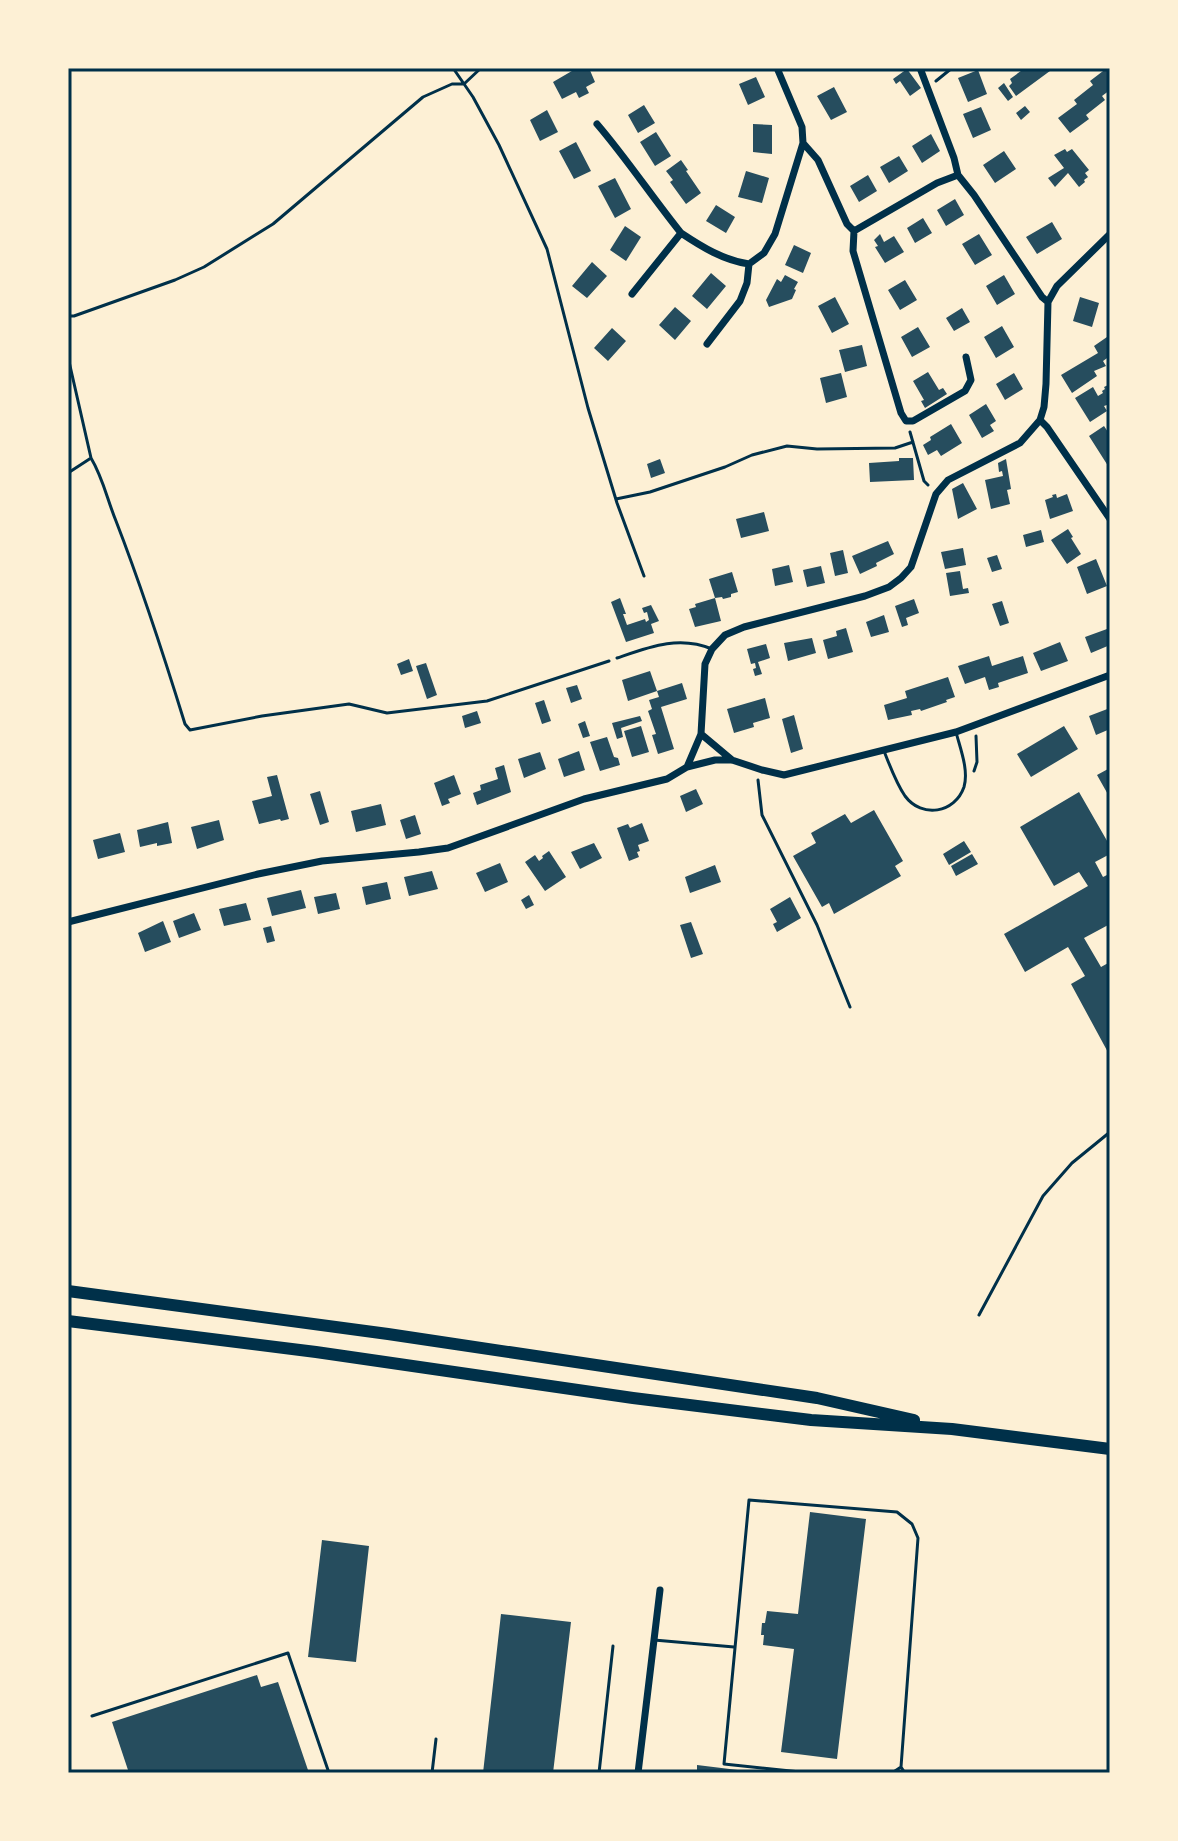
<svg xmlns="http://www.w3.org/2000/svg" width="1178" height="1841" font-family="'Roboto Serif',serif">
  <style>
    .building { fill: #264d5e }
    .lines { fill: none; stroke-linecap: round; stroke-linejoin: round }
    .path { stroke: #003049; stroke-width: 3 }
    .service { stroke: #003049; stroke-width: 3 }
    .minor { stroke: #003049; stroke-width: 7 }
    .trunk { stroke: #003049; stroke-width: 12 }
    .neatline { fill: none; stroke: #003049; stroke-width: 3 }
  </style>
  <rect width="100%" height="100%" fill="#fdf0d5"/>
  <path class="building" d="M577 68H589L595 82 586 87 589 93 579 98 576 92 562 99 553 82Z
    M1025 68H1054L1016 96 1009 86 1012 83 1010 79Z
    M1107 68H1110V90L1102 96 1105 100 1086 115 1089 119 1070 133 1058 118 1077 104 1074 100 1093 85 1090 81Z
    M907 69 921 88 910 96 900 81 896 84 893 79Z
    M978 70 987 94 968 102 958 78Z
    M756 77 765 97 748 105 739 84Z
    M1004 83 1013 97 1008 101 998 88Z
    M834 87 847 112 831 120 817 96Z
    M644 105 655 123 638 133 628 115Z
    M1025 106 1030 112 1021 120 1016 113Z
    M981 107 991 130 973 138 963 114Z
    M547 110 558 132 540 141 530 120Z
    M753 124 772 125V154L753 152Z
    M656 132 671 156 655 166 640 142Z
    M931 134 940 151 922 163 912 146Z
    M576 142 591 171 574 179 559 151Z
    M1065 149 1067 152 1072 149 1089 170 1085 173 1088 177 1084 180 1085 182 1079 187 1068 173 1055 187 1048 178 1064 168 1054 155Z
    M1004 151 1016 169 995 183 983 165Z
    M899 156 908 171 889 183 880 167Z
    M681 160 688 170 686 171 701 193 686 204 670 182 673 180 666 171Z
    M746 171 769 178 762 203 738 197Z
    M868 175 877 191 859 202 850 186Z
    M615 178 631 209 615 218 598 186Z
    M955 199 964 215 946 226 937 210Z
    M716 205 735 217 726 233 706 221Z
    M923 218 932 233 915 243 907 228Z
    M1052 222 1062 239 1037 254 1026 237Z
    M625 226 641 237 626 261 610 250Z
    M880 234 884 242 894 236 904 252 885 263 875 247 878 246 874 240Z
    M979 234 992 255 975 265 962 244Z
    M794 245 811 253 803 273 785 265Z
    M592 262 607 276 587 298 572 286Z
    M711 273 726 286 707 309 692 296Z
    M785 275 798 282 794 289 796 290 792 299 769 307 766 300 777 279 781 282Z
    M1004 275 1015 294 997 305 986 286Z
    M905 280 917 300 900 310 888 290Z
    M835 297 849 324 832 333 818 306Z
    M1080 297 1099 303 1092 327 1073 321Z
    M675 307 691 321 675 340 659 325Z
    M962 308 970 322 954 331 946 318Z
    M1002 326 1014 347 996 358 984 337Z
    M918 327 930 347 912 357 901 337Z
    M612 328 626 341 608 361 594 348Z
    M1107 337 1110 342V356L1103 361 1106 366 1094 371 1097 376 1072 393 1061 375 1098 353 1094 346Z
    M862 345 867 366 845 372 839 350Z
    M928 372 939 390 943 388 947 394 925 408 921 401 924 400 913 381Z
    M841 373 847 397 826 403 820 378Z
    M1014 373 1023 389 1005 400 996 384Z
    M1110 384V404L1104 406 1107 411 1090 422 1075 398 1093 387 1098 396 1103 393 1102 391 1105 389 1104 387Z
    M986 404 996 421 990 425 994 431 982 438 969 415Z
    M951 424 962 443 941 456 937 450 928 455 923 445 931 440 930 437Z
    M1104 426 1110 435V469L1089 436Z
    M899 458H913L914 480 870 482 869 463 899 461Z
    M660 459 665 473 651 478 647 464Z
    M1006 459 1011 489 1007 490 1010 504 991 509 985 480 1003 476 1002 471 999 472 998 463Z
    M963 483 977 509 958 519 952 489Z
    M1056 494 1057 498 1067 494 1073 511 1050 519 1045 500 1053 497 1052 495Z
    M764 512 769 531 741 538 736 519Z
    M1068 529 1073 537 1071 538 1081 554 1067 564 1051 540Z
    M1041 530 1044 542 1026 547 1023 535Z
    M888 541 894 554 876 563 877 566 860 574 852 556Z
    M963 548 966 565 945 569 941 552Z
    M843 550 848 573 835 576 830 553Z
    M997 555 1002 569 992 572 987 558Z
    M1096 559 1107 586 1087 594 1077 567Z
    M789 565 793 582 775 586 772 569Z
    M821 566 825 583 807 587 803 570Z
    M960 571 963 589 968 588 969 593 950 596 946 573Z
    M732 572 738 592 731 594V597L723 599 722 597 715 598 709 579Z
    M620 598 626 614H623L627 625 645 619 646 622 649 620 647 612 644 613 642 608 651 605 659 621 651 624 654 633 626 642 611 602Z
    M715 598 721 621 695 627 689 609 696 607 695 604Z
    M914 599 919 613 906 618 908 625 902 627 895 606Z
    M1002 601 1009 623 1000 626 992 604Z
    M884 615 889 632 871 637 866 622Z
    M846 628 853 652 828 659 823 640 837 636 836 631Z
    M1107 629 1110 637V645L1091 653 1085 637Z
    M812 638 816 653 788 661 784 643Z
    M1060 642 1068 661 1041 671 1033 653Z
    M766 644 770 658 758 662 762 674 755 676 753 669 756 668 755 663 751 664 747 649Z
    M989 656 992 666 1023 656 1028 673 998 683 999 687 989 690 985 677 965 684 958 666Z
    M409 659 413 671 401 675 397 664Z
    M426 663 437 695 427 699 416 666Z
    M650 671 657 691 628 701 622 680Z
    M948 677 955 697 946 700 947 702 921 711 920 709 911 711 912 715 888 720 884 705 907 698 905 691Z
    M682 683 687 699 661 707 674 749 658 754 652 735 656 734 648 711 652 709 649 700 659 697 657 691Z
    M577 685 582 699 571 703 566 688Z
    M765 698 770 718 753 723 754 727 734 733 727 709Z
    M544 700 551 721 542 724 535 703Z
    M1110 708V729L1096 735 1089 716Z
    M477 711 481 723 465 728 462 716Z
    M794 715 803 749 791 753 782 719Z
    M640 716 642 721 621 728 623 737 617 739 612 723Z
    M585 721 590 736 583 738 578 724Z
    M641 726 649 752 632 757 624 731Z
    M1064 726 1078 749 1031 777 1017 754Z
    M607 737 614 757 618 758 620 765 600 771 590 742Z
    M579 751 585 770 564 777 558 759Z
    M540 752 546 769 524 778 518 759Z
    M504 765 511 792 477 805 473 793 481 790 480 785 498 779 495 768Z
    M1108 769 1110 773V798L1097 775Z
    M277 775 289 819 281 821 280 819 259 824 252 801 272 796 267 777Z
    M454 775 461 794 448 799 450 803 442 806 434 783Z
    M696 789 703 804 686 812 680 796Z
    M320 791 329 822 320 825 310 794Z
    M1079 792 1110 846V854L1095 862 1103 877 1107 875 1110 879V924L1084 938 1101 967 1110 962V1056L1071 984 1085 976 1068 947 1025 972 1004 934 1088 886 1079 872 1054 886 1020 827Z
    M381 804 386 825 356 832 351 811Z
    M874 810 903 861 895 866 901 876 834 914 829 903 822 907 793 856 816 843 811 833 845 814 851 823Z
    M415 815 421 834 406 839 400 820Z
    M219 820 224 840 197 849 191 827Z
    M168 822 172 843 157 846V843L140 847 137 830Z
    M642 823 649 841 638 845 640 851 637 852 639 857 629 861 617 828 628 824 630 828Z
    M120 833 125 852 98 859 93 840Z
    M964 841 971 852 949 865 943 854Z
    M594 843 602 858 580 869 571 852Z
    M549 851 566 877 545 891 525 862 535 855 539 861 543 858 542 856Z
    M972 854 978 864 956 876 951 866Z
    M500 863 508 882 485 892 476 873Z
    M715 865 721 882 690 893 685 877Z
    M432 871 438 889 409 896 404 877Z
    M387 882 391 899 366 905 362 887Z
    M301 890 306 908 272 916 267 898Z
    M336 893 340 909 318 914 314 897Z
    M529 895 534 905 526 909 521 900Z
    M790 897 801 918 777 932 773 924 777 922 770 909Z
    M246 903 251 920 224 926 219 909Z
    M194 913 201 930 179 938 173 921Z
    M163 921 171 942 145 952 138 933Z
    M691 922 703 954 691 958 680 925Z
    M271 926 275 941 267 943 263 928Z
    M810 1512 866 1519 837 1759 781 1752 794 1649 763 1645 764 1635H761L762 1623H765L767 1611 798 1614Z
    M322 1540 369 1546 356 1662 308 1657Z
    M501 1614 571 1622 553 1773H483Z
    M257 1675 261 1687 278 1682 309 1773H129L112 1722Z
    M697 1765 746 1771 745 1773H697Z"/>
  <g class="lines">
    <path class="path" d="M453 68 473 97 499 145 547 249 588 408 617 503 644 576
      M936 81 952 68
      M68 316H74L175 280 204 267 273 224 423 97 452 84H464L481 68
      M68 357 91 458 68 473
      M910 432 924 481 928 485
      M91 458C103 478 107 499 116 521 142 588 164 656 185 724L190 730 262 716 349 704 387 713 487 701 609 661
      M616 499 650 492 725 467 752 455 787 446 817 449 895 448 913 442
      M974 771 977 762 976 736
      M758 780 762 815 817 925 850 1007
      M979 1315 1043 1196 1072 1163 1110 1132"/>
    <path class="service" d="M617 658C649 647 679 635 712 649
      M884 751C890 766 896 783 905 796 922 819 955 813 964 787 969 770 960 748 956 732
      M654 1640 734 1647
      M92 1716 288 1653 329 1773
      M432 1773 436 1739
      M599 1773 613 1646
      M810 1773 724 1764 749 1500 897 1512 912 1524 918 1538 901 1767 905 1773
      M892 1773 901 1767
      M1109 1773 1110 1757"/>
    <path class="minor" d="M920 68 954 158 958 175 974 195 1042 297 1048 302
      M597 124C627 159 652 197 681 233L632 294
      M803 143 818 160 847 224 854 231
      M958 175 937 183 854 231 853 251 901 413 906 421H913L965 391 971 380 966 357
      M681 233C702 247 723 260 749 264
      M707 344 740 301 747 283 749 264 764 253 775 234 803 143 802 127 777 68
      M1040 420 1047 427 1110 519
      M701 734 732 760
      M687 767 715 760H732L762 770 784 775 956 732 1110 675
      M68 922 258 874 322 861 419 852 448 848 584 799 667 779 687 767 701 734 705 664 712 649 725 635 744 627 865 596 889 587 901 578 911 567 936 494 948 480 1020 443 1040 420 1044 407 1046 384 1048 302 1057 286 1110 234
      M638 1773 660 1590"/>
    <path class="trunk" d="M68 1291 388 1334 817 1398 914 1420
      M68 1321 316 1352 633 1398 811 1420 952 1429 1110 1449"/>
  </g>
  <rect width="1178" height="1841" fill="none" stroke="#fdf0d5" stroke-width="140"/>
  <rect x="70" y="70" width="1038" height="1701" class="neatline"/>
</svg>
